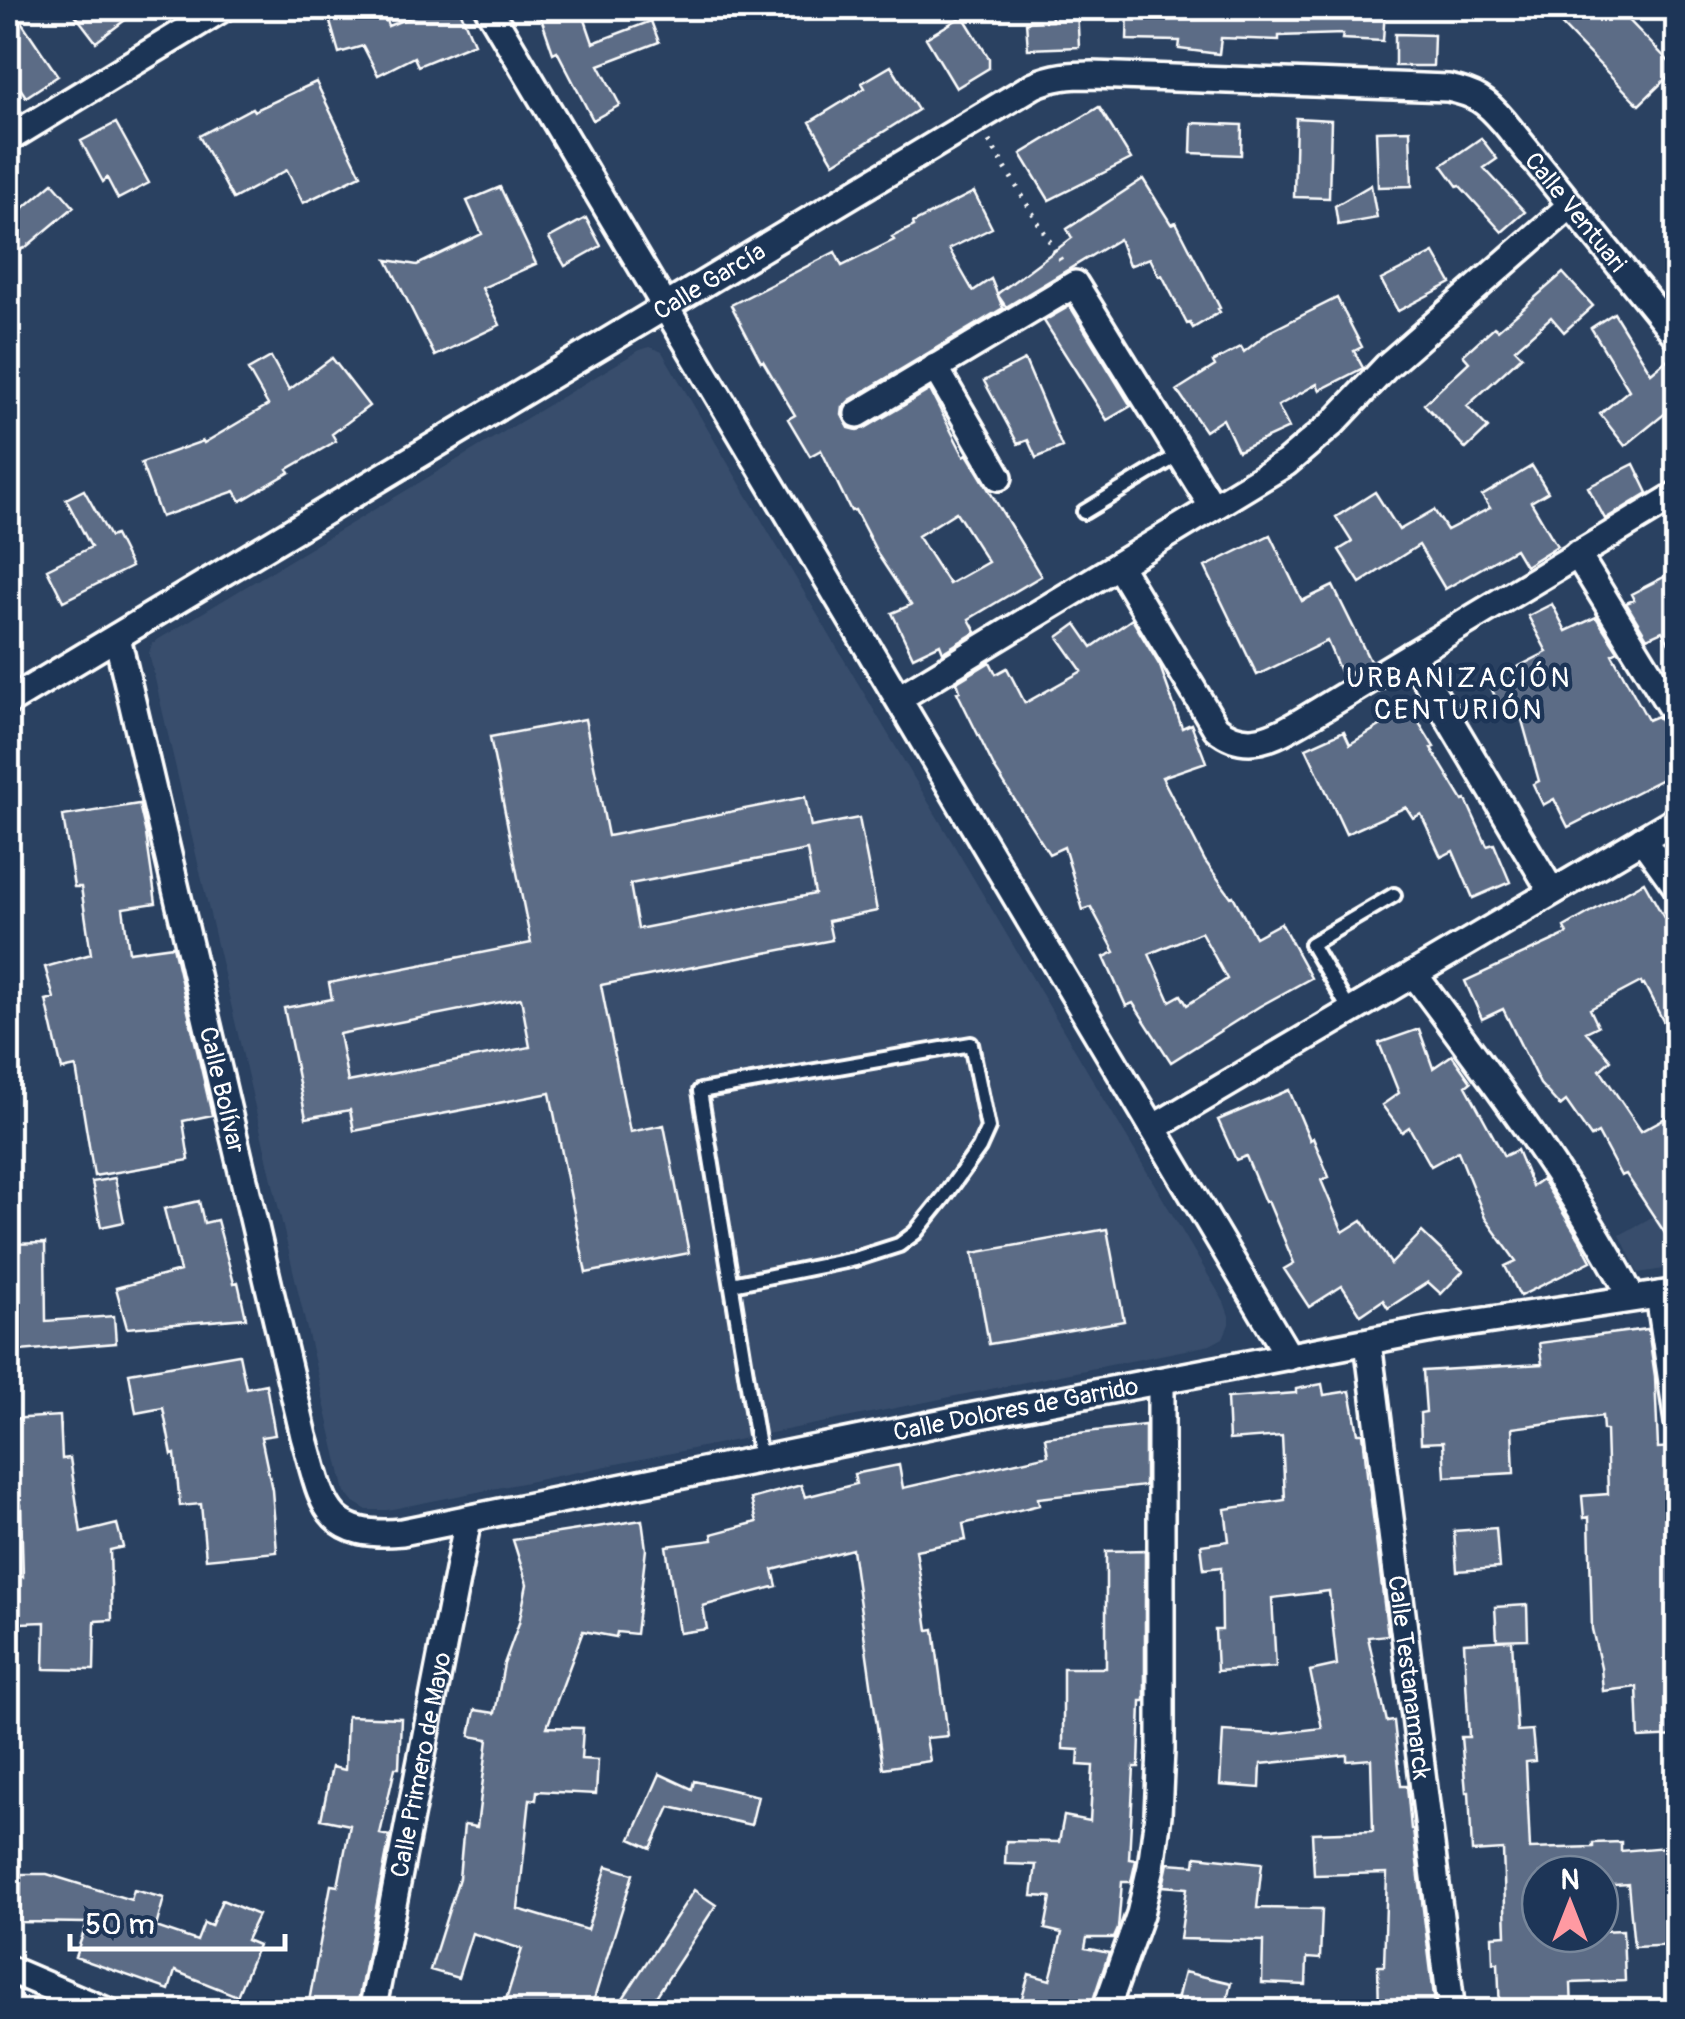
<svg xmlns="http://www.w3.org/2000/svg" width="1685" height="2019" font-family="Pangolin,sans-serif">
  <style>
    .built { fill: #394e6c }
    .building { fill: #5b6c86; stroke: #fff; stroke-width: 2.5; fill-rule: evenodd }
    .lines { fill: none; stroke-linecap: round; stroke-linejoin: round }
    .service-casing { stroke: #fff; stroke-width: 20 }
    .minor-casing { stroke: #fff; stroke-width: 32 }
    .path { stroke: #fff; stroke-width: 5; stroke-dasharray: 2.5 8; stroke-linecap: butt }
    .service { stroke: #1d3557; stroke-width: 12 }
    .minor { stroke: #1d3557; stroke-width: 25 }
    .labels { text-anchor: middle; stroke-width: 9; stroke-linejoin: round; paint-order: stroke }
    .street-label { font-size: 25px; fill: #fff; stroke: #1d3557 }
    .neighbourhood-label { font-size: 28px; letter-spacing: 2.5px; fill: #fff; stroke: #1d3557 }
  </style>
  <rect width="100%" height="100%" fill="#2a4161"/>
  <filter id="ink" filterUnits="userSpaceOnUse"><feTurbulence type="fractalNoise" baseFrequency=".01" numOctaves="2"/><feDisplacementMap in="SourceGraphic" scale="20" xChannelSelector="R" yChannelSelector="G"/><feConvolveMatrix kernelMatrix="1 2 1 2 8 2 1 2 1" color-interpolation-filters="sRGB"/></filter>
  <g filter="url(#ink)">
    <path class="built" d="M650 347 662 352 1224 1302 1229 1316V1324L1223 1338 1210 1345 387 1510H367L352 1501 345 1492 149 653 152 644 159 639 640 350Z
      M1677 1203V1267L1638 1273 1620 1235Z"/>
    <path class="building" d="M8 8H12L58 76 26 97 8 70Z
      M70 8H141L96 42Z
      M326 8H382L388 26 433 8H459L474 43 418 66 414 57 378 75 363 46 339 53Z
      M564 8H581L593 43 651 21 659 42 599 65 620 105 593 120 557 51 553 53 540 15Z
      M1051 8H1077L1079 47 1028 49 1026 22 1052 21Z
      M1128 8H1385L1383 41 1342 39 1343 34 1279 36V40L1221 38 1219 54 1179 49 1180 41 1127 40Z
      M1545 8H1617L1676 69 1639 105Z
      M963 16 989 58V68L956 88 926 38Z
      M1395 34 1434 35 1433 66H1395Z
      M891 66 918 110 834 163 810 122 865 88 862 83Z
      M316 82 361 175 303 203 287 170 233 199 199 136 252 108 254 111Z
      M1099 107 1131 159 1049 200 1021 154Z
      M1296 118 1331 120 1329 198 1294 197Z
      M116 123 149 183 118 199 107 178 103 182 81 141Z
      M1192 123 1242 125 1241 155 1191 153Z
      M1410 130 1412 186 1378 187 1376 131Z
      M1481 138 1497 159 1484 168 1525 212 1502 232 1460 186 1458 187 1442 165Z
      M1143 179 1171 224 1176 222 1220 308 1218 309 1220 312 1193 328 1190 323 1187 324 1162 275 1159 276 1150 258 1129 266 1119 239 1006 307 997 294 1072 238 1067 229Z
      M53 183 74 207 25 248 8 255V221Z
      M1371 185 1377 218 1338 225 1335 206Z
      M500 187 536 264 482 288 500 325 435 356 387 260 417 265 482 234 467 201Z
      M974 192 992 228 949 249 973 291 991 279 1003 308 850 400 843 407 842 415 849 428 857 430 865 428 930 390 964 456 967 454 1041 576 969 619 976 632 943 652 940 644 913 657 892 613 911 605 880 558 855 510 851 511 821 450 810 456 788 419 795 415 763 361 761 362 731 305 835 252 842 266 894 240 892 237 914 226 913 223ZM956 512 988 562 949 584 918 536Z
      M586 218 601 246 565 266 549 238Z
      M1434 253 1451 283 1398 311 1381 280Z
      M1563 273 1593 306 1564 332 1551 317 1515 349 1522 356 1467 406 1488 428 1466 449 1424 404 1469 362 1463 355 1494 327 1498 330Z
      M1337 298 1362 347 1354 351 1363 368 1320 390 1317 384 1278 406 1289 428 1238 451 1223 419 1205 431 1177 390 1215 366 1213 362 1241 347 1244 352 1269 332Z
      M1070 306 1131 406 1107 420 1044 321Z
      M1614 313 1651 373 1668 359 1678 370V403L1625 446 1600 414 1629 390 1591 328Z
      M271 357 289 390 332 358 369 406 332 434 336 441 288 469 290 472 241 501 235 491 161 517 141 463 203 441 204 443 268 405 248 370Z
      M1025 360 1062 447 1036 458 1028 440 1018 444 984 381Z
      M1634 464 1648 493 1605 519 1588 487Z
      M1532 466 1548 492 1531 502 1557 546 1525 566 1515 549 1445 589 1419 545 1360 583 1339 550 1352 542 1336 517 1375 492 1399 530 1434 510 1447 530 1490 508 1482 496Z
      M84 490 110 537 115 535 131 567 63 601 47 569 91 547 66 499Z
      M1270 535 1302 601 1333 586 1370 661 1342 676 1327 641 1257 675 1205 567Z
      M1670 574 1678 588V658L1662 631 1647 638 1626 603 1634 600 1631 594Z
      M1552 604 1566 631 1596 617 1618 651 1612 654 1648 720 1657 716 1665 728 1678 735V771L1568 827 1554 799 1543 805 1533 784 1539 781 1520 713 1507 720 1488 682 1547 652 1528 616Z
      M1132 619 1160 666 1182 728 1191 724 1206 762 1162 777 1205 861 1231 897 1233 896 1255 937 1281 923 1311 978 1260 1006 1171 1062 1133 1003 1126 1006 1104 957 1115 952 1091 907 1083 910 1064 847 1049 854 995 769 957 692 960 691 957 682 990 662 996 674 1007 668 1025 703 1082 671 1058 637 1076 624 1092 647ZM1201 932 1227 979 1187 1005 1181 995 1170 1001 1149 954Z
      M1410 708 1434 747 1431 748 1463 801 1466 800 1487 846 1494 844 1510 882 1473 898 1453 851 1441 857 1421 814 1413 818 1406 807 1346 834 1306 748 1344 731 1350 744Z
      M585 719 608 836 805 797 811 827 859 818 877 911 828 921 832 940 601 985 630 1132 664 1125 689 1253 586 1273 550 1093 354 1131 350 1110 306 1118 284 1008 332 999 329 983 531 943 490 737ZM807 850 815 894 638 929 630 884ZM521 998 530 1047 348 1082 339 1034Z
      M139 804 146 834 156 903 123 908 129 952 173 946 212 1115 183 1121 189 1160 94 1176 76 1067 62 1070 46 1000 54 998 45 967 91 954 81 887H74L63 816Z
      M1644 882 1668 925 1678 920V1050L1644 984 1642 985 1641 982 1590 1009 1598 1026 1586 1032 1611 1060 1600 1070 1641 1131 1678 1111V1253L1626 1174 1621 1176 1598 1133 1591 1137 1566 1101 1560 1106 1540 1084 1503 1009 1482 1019 1465 981 1567 934 1564 927Z
      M1419 1029 1433 1068 1452 1055 1471 1082 1466 1086 1504 1156 1517 1150 1532 1186 1542 1179 1580 1240 1591 1261 1520 1296 1505 1266 1516 1261 1485 1218 1458 1151 1431 1166 1409 1127 1402 1132 1382 1105 1399 1093 1379 1043Z
      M1289 1090 1310 1140 1313 1138 1329 1177 1321 1180 1343 1232 1362 1220 1391 1264 1422 1232 1463 1271 1441 1294 1428 1282 1388 1308 1383 1300 1361 1315 1342 1286 1309 1307 1284 1269 1294 1263 1268 1201 1265 1202 1246 1156 1236 1160 1218 1120Z
      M115 1178 124 1222 101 1227 92 1182Z
      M199 1201 204 1223 217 1220 234 1283 238 1282 246 1318 127 1328 116 1288 180 1271 164 1209Z
      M1107 1229 1124 1321 989 1344 973 1253Z
      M45 1243 46 1321 114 1316 116 1343 8 1352V1244Z
      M1648 1329 1655 1376 1658 1448 1676 1447 1678 1736 1639 1738 1637 1687 1603 1691 1601 1668 1592 1629 1589 1517 1584 1518 1582 1496 1608 1494 1606 1430H1603L1602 1416 1512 1428 1514 1473 1445 1477 1443 1442 1421 1443 1420 1413 1426 1412 1423 1371 1542 1364 1539 1343Z
      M239 1354 246 1388 266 1384 275 1435 261 1437 272 1490 277 1552 206 1559 201 1504 180 1506 175 1454 172 1455 163 1408 136 1413 129 1373Z
      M1322 1384 1324 1395 1350 1391 1358 1433H1363L1368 1484H1369L1388 1635 1368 1637 1387 1722 1394 1721 1401 1786H1407L1411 1829H1413L1436 2012H1379L1378 1966H1384L1387 1873 1314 1875 1312 1833 1373 1831 1371 1759 1347 1761V1755L1261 1764 1260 1788 1220 1785 1223 1731 1272 1734 1322 1728 1310 1671 1337 1665 1329 1591 1272 1598 1276 1667 1217 1671 1215 1630H1222L1221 1567 1204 1569 1201 1545 1229 1541 1225 1509 1285 1500 1282 1436 1229 1440 1227 1398 1296 1393V1389Z
      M60 1416 62 1459 70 1458 81 1533 117 1524 123 1547 110 1550 112 1620 95 1621 94 1670 44 1669 45 1622 20 1623 18 1577H23L21 1505 14 1506 8 1467 10 1466 8 1419Z
      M1145 1425V1486L1038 1498 1039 1505 963 1524 966 1540 916 1550 928 1630 934 1629 948 1736 926 1738 930 1761 883 1768 852 1549 773 1570 777 1586 703 1606 707 1629 679 1633 666 1546 713 1540 712 1534 757 1522 751 1499 801 1485 805 1497 856 1484 854 1474 899 1465 903 1488 1048 1455 1045 1437Z
      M642 1520 646 1549 636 1634 617 1632 616 1637 583 1631 547 1727 583 1728 581 1759 598 1760 596 1794 537 1791 536 1800 530 1799 518 1909 587 1930 607 1866 633 1874 590 2012H502L522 1949 472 1933 458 1978 430 1970 459 1878 464 1825 477 1827 488 1739 470 1736 475 1710 495 1713 504 1664 519 1623 527 1584 513 1540Z
      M1496 1528 1499 1568 1457 1571 1454 1531Z
      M1145 1550V1701H1141L1139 1767H1134L1129 1859 1136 1860 1131 1882H1122L1118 1929 1114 1938H1087L1085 1948 1109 1953 1089 2012H1018L1029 1974 1050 1980 1062 1933 1045 1929 1051 1897 1032 1896 1036 1865 1005 1864 1006 1841 1059 1842 1064 1816 1090 1821 1093 1766 1078 1765 1079 1750 1063 1749V1668H1106V1551Z
      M1527 1605 1528 1639 1497 1640 1495 1607Z
      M1512 1640 1517 1731 1532 1730 1535 1761 1526 1762 1530 1849 1593 1847V1843L1621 1842V1851L1678 1846V1945L1634 1947 1628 1884 1600 1886V1874H1540V1934H1600V1931L1623 1930 1625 1981 1571 1983 1572 2012H1500L1498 1963H1493L1492 1936 1506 1935 1503 1850 1472 1852 1469 1792H1466L1461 1737H1469L1464 1643Z
      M347 1716 401 1718 399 1768H395L380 1834 390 1836 356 2012H307L331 1885 338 1886 350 1825 321 1819 332 1767 345 1770Z
      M660 1774 692 1789 694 1781 758 1796 751 1825 670 1807 651 1848 631 1839Z
      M1196 1856 1262 1863 1257 1908 1322 1909 1320 1959 1307 1958 1306 1985 1262 1983 1263 1941 1180 1939 1187 1888 1163 1886 1168 1863 1195 1865Z
      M21 1874H47L131 1900 134 1890 164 1898 156 1927 197 1941 204 1923 211 1926 222 1900 258 1915 246 1940 258 1945 237 1996 175 1971 169 1990 75 1957 87 1923 20 1922Z
      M694 1890 716 1905 646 2012H614Z
      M1184 1972 1231 1983 1224 2012H1174Z"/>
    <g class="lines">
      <g class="service-casing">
        <path id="service" d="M1084 512 1180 454
          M1350 1011 1311 944 1394 895
          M732 1284 855 1259 899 1245 915 1233 944 1197 979 1148 988 1128 971 1044 700 1091 760 1459"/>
      </g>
      <g class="minor-casing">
        <g id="minor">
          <path d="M488 8 1289 1357"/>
          <path d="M8 139 223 8"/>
          <path d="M935 367 999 477"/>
          <path d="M858 414 1075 284 1212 506"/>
          <path d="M1577 554 1678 719"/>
          <path d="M1118 565 1216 728C1248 754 1276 736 1307 718L1678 494"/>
          <path id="s1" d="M117 637 304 1436C323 1500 322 1540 402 1532L974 1416 1432 1329 1678 1292"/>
          <path d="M1411 655 1552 892"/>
          <path d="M899 698 1286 463 1333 423 1387 366 1571 205"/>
          <path id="s2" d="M8 702 1034 85C1054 76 1071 75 1092 75L1448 88C1476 94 1485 100 1504 122L1678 338"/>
          <path d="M1642 839 1678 889"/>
          <path d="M1414 974C1492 1079 1571 1182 1632 1298"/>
          <path d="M1153 1128 1678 818"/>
          <path d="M1659 1295 1678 1422"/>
          <path id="s3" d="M1368 1342 1452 2012"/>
          <path d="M8 1969 109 2012"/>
          <path id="s4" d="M372 2012 468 1519"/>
          <path d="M1105 2012 1140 1914 1151 1867 1158 1815 1161 1750V1381"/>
        </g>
      </g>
      <path class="path" d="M989 141 1061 260"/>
      <use href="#service" class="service"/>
      <use href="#minor" class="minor"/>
    </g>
  </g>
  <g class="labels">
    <g class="street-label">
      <text dy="9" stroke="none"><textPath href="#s2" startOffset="1795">Calle Ventuari</textPath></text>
      <text dy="9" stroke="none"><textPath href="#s2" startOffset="818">Calle García</textPath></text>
      <text dy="9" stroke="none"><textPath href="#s1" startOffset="465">Calle Bolívar</textPath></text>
      <text dy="9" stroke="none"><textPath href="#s1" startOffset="1605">Calle Dolores de Garrido</textPath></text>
      <text dy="9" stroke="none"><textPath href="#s3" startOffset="338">Calle Testanamarck</textPath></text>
      <text dy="9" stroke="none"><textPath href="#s4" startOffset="252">Calle Primero de Mayo</textPath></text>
    </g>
    <g class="neighbourhood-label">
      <text x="1459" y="687">URBANIZACIÓN<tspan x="1459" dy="32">CENTURIÓN</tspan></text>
    </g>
  </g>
  <rect width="1685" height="2019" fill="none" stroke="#1d3557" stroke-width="40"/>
  <rect x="20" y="20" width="1645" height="1979" fill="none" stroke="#fff" stroke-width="4" filter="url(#ink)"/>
  <g transform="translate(1570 1904)"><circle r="48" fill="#1d3557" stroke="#77869a" stroke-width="2.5"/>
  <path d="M0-8L18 38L0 25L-18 38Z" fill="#ff9aa2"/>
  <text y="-15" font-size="28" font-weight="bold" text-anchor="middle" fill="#ffffff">N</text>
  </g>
  <path d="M70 1934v15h215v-15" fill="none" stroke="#ffffff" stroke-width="5"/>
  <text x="85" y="1934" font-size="30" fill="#ffffff" stroke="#1d3557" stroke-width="8" paint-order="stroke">50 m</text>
</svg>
